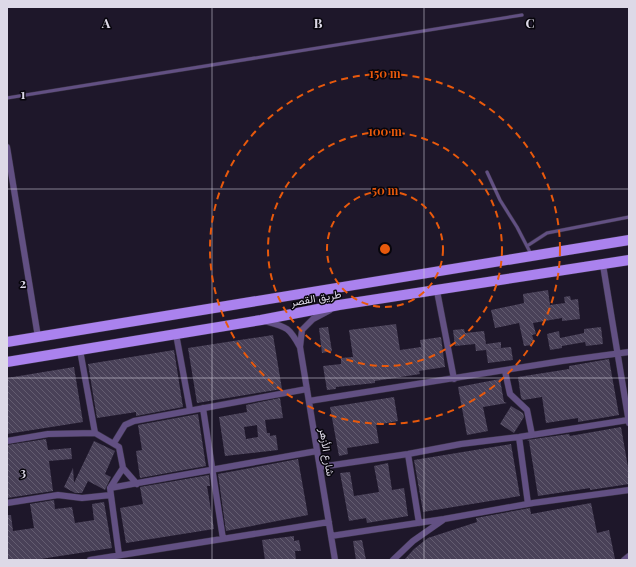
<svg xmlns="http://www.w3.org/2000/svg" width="636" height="567" font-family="'Playfair Display',Vazirmatn,serif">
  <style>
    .building { fill: url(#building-back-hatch); fill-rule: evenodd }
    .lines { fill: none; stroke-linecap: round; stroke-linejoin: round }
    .service-casing { stroke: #393244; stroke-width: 4 }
    .minor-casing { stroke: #393244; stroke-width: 7 }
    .primary-casing { stroke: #393244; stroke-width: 11 }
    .service { stroke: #625083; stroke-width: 3 }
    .minor { stroke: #625083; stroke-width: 6 }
    .primary { stroke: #aa82ee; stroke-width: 10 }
    .grid { fill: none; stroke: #ddd9e7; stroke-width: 1; stroke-opacity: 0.55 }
    .ring { fill: none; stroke: #e8590c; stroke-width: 2; stroke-dasharray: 7 5 }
    .labels { text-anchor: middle; stroke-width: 3; stroke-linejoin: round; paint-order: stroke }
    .street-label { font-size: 11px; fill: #ddd9e7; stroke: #07050c }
    .grid-label { font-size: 13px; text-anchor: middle; font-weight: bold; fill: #ddd9e7; stroke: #07050c; stroke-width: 3; stroke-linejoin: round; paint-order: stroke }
    .centre { fill: #e8590c; stroke: #07050c; stroke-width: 2 }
    .ring-label { font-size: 12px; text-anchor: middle; font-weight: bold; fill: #e8590c; stroke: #07050c; stroke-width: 3; stroke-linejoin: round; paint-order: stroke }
  </style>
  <defs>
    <pattern id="building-back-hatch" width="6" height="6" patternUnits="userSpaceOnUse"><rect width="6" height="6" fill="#494158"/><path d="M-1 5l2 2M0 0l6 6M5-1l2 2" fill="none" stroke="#635c70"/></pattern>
  </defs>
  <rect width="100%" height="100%" fill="#1e172a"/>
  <path class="building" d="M548 290 550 305 565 303 564 297 570 296 571 300 578 299 580 319 562 321V318L533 323 536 334 532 335 534 341 531 342V345L524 346 519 323 495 328 491 310 524 303 523 294Z
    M396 324 400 350 421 347 420 340 441 337 445 367 419 371 420 374 375 381V383L336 387V389L327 390 323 366 341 364V358L353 357 349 330Z
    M328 327 332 351 322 353 319 328Z
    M601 327 603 344 586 346 585 342 562 346V348L550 350 547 334 559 331 560 338 584 333V329Z
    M464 329 465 333 484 331 486 344 501 342V348L492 349 511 347 513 360 488 363 486 350 476 351 475 344 455 346 453 330Z
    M273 335 282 389 197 403 188 348Z
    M174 350 183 407 136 416V412L97 418 88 364Z
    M609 359 619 415 578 422V418L546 423 542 397 523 400 521 398 518 377 569 369V366Z
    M74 367 83 422 7 434V378Z
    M500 379 504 402 507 403 483 407 488 431 467 435 458 387Z
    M394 397 398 421 376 425 379 443 347 448 348 454 339 456 330 407Z
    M280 398 283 418 265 420 267 433H270V436L276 435 278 450 225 456 219 417 247 412 246 405ZM257 425 258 437 246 439 244 427Z
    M511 406 523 413 524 417 514 433 500 424Z
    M198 414 206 466 140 478 136 451 142 450 138 425Z
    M621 427 629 473V484L590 490V488L538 496 529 441 527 440 569 434 570 436Z
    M46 439 48 450 71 448 72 459 49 461 53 491 7 498V445Z
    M94 441 115 451 105 474 111 477 105 490 88 481 82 493H75L64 487 73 468 74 483Z
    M511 444 520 496 423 512 414 460Z
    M298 459 308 515 226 531 218 474Z
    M388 463 392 490 404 488 408 516 367 523 366 518 349 521 340 473 350 472 354 496 379 492 374 466Z
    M209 475 210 486H207L214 529 126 543 120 508 143 504 140 487Z
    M54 500 55 509 72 507 75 523 94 520 92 504 104 502 112 548 34 560H8L7 515H11L13 531 34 528 30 504Z
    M591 503 597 533 609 530 615 559 608 560H404L414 549 428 538 477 522 476 518 530 508 531 514Z
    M294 536V541L299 540 301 551H295L296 560H265L262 540Z
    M362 540 366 560H356L353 541Z"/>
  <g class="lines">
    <g class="service-casing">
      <path id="service" d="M7 98 522 15
        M487 172 500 200 517 227 531 254
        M527 246 547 233 629 217"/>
    </g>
    <g class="minor-casing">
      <path id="minor" d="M7 147 38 337
        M603 265 629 423
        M437 291 454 379
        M330 310 313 319 302 330 300 347 335 560
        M265 321C287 327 289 327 300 347
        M176 334 190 410
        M80 350 95 433
        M505 371 510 394 527 410 532 435
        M309 401 562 361 629 352
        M203 408 223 539
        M519 437 528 504
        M7 441 48 434 95 433 119 447 123 468 110 488 119 555
        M114 443 125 425 134 421 307 389
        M408 454 419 523
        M320 467 408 454 461 444 519 437 628 420
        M123 468 137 484
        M110 488 317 451
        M7 503 58 495 82 498 111 495
        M331 536 444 519 533 503 629 490
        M90 560 329 522
        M393 560 413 541 443 520
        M624 560 629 556"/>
    </g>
    <g class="primary-casing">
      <path id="primary" d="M7 342 629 240
        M7 362 261 320 339 305 629 260"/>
    </g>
    <use href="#service" class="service"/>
    <use href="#minor" class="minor"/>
    <use href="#primary" class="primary"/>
  </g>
  <path class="grid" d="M212 7V560M424 7V560M7 189H629M7 378H629"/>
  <g class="ring">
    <circle cx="385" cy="249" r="58"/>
    <circle cx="385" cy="249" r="117"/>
    <circle cx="385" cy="249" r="175"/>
  </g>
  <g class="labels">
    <g class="street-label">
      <text transform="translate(316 298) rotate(-10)" y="4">طريق القصر</text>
      <text transform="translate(327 452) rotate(81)" y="4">شارع الأزهر</text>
    </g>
  </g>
  <g class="grid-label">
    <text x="106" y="28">A</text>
    <text x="318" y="28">B</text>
    <text x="530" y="28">C</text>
    <text x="23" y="99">1</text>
    <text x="23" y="288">2</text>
    <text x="23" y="477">3</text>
  </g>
  <circle cx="385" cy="249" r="6" class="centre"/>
  <g class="ring-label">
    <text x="385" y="78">150 m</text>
    <text x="385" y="136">100 m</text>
    <text x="385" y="195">50 m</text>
  </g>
  <rect width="636" height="567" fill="none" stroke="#ddd9e7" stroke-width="16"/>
</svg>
